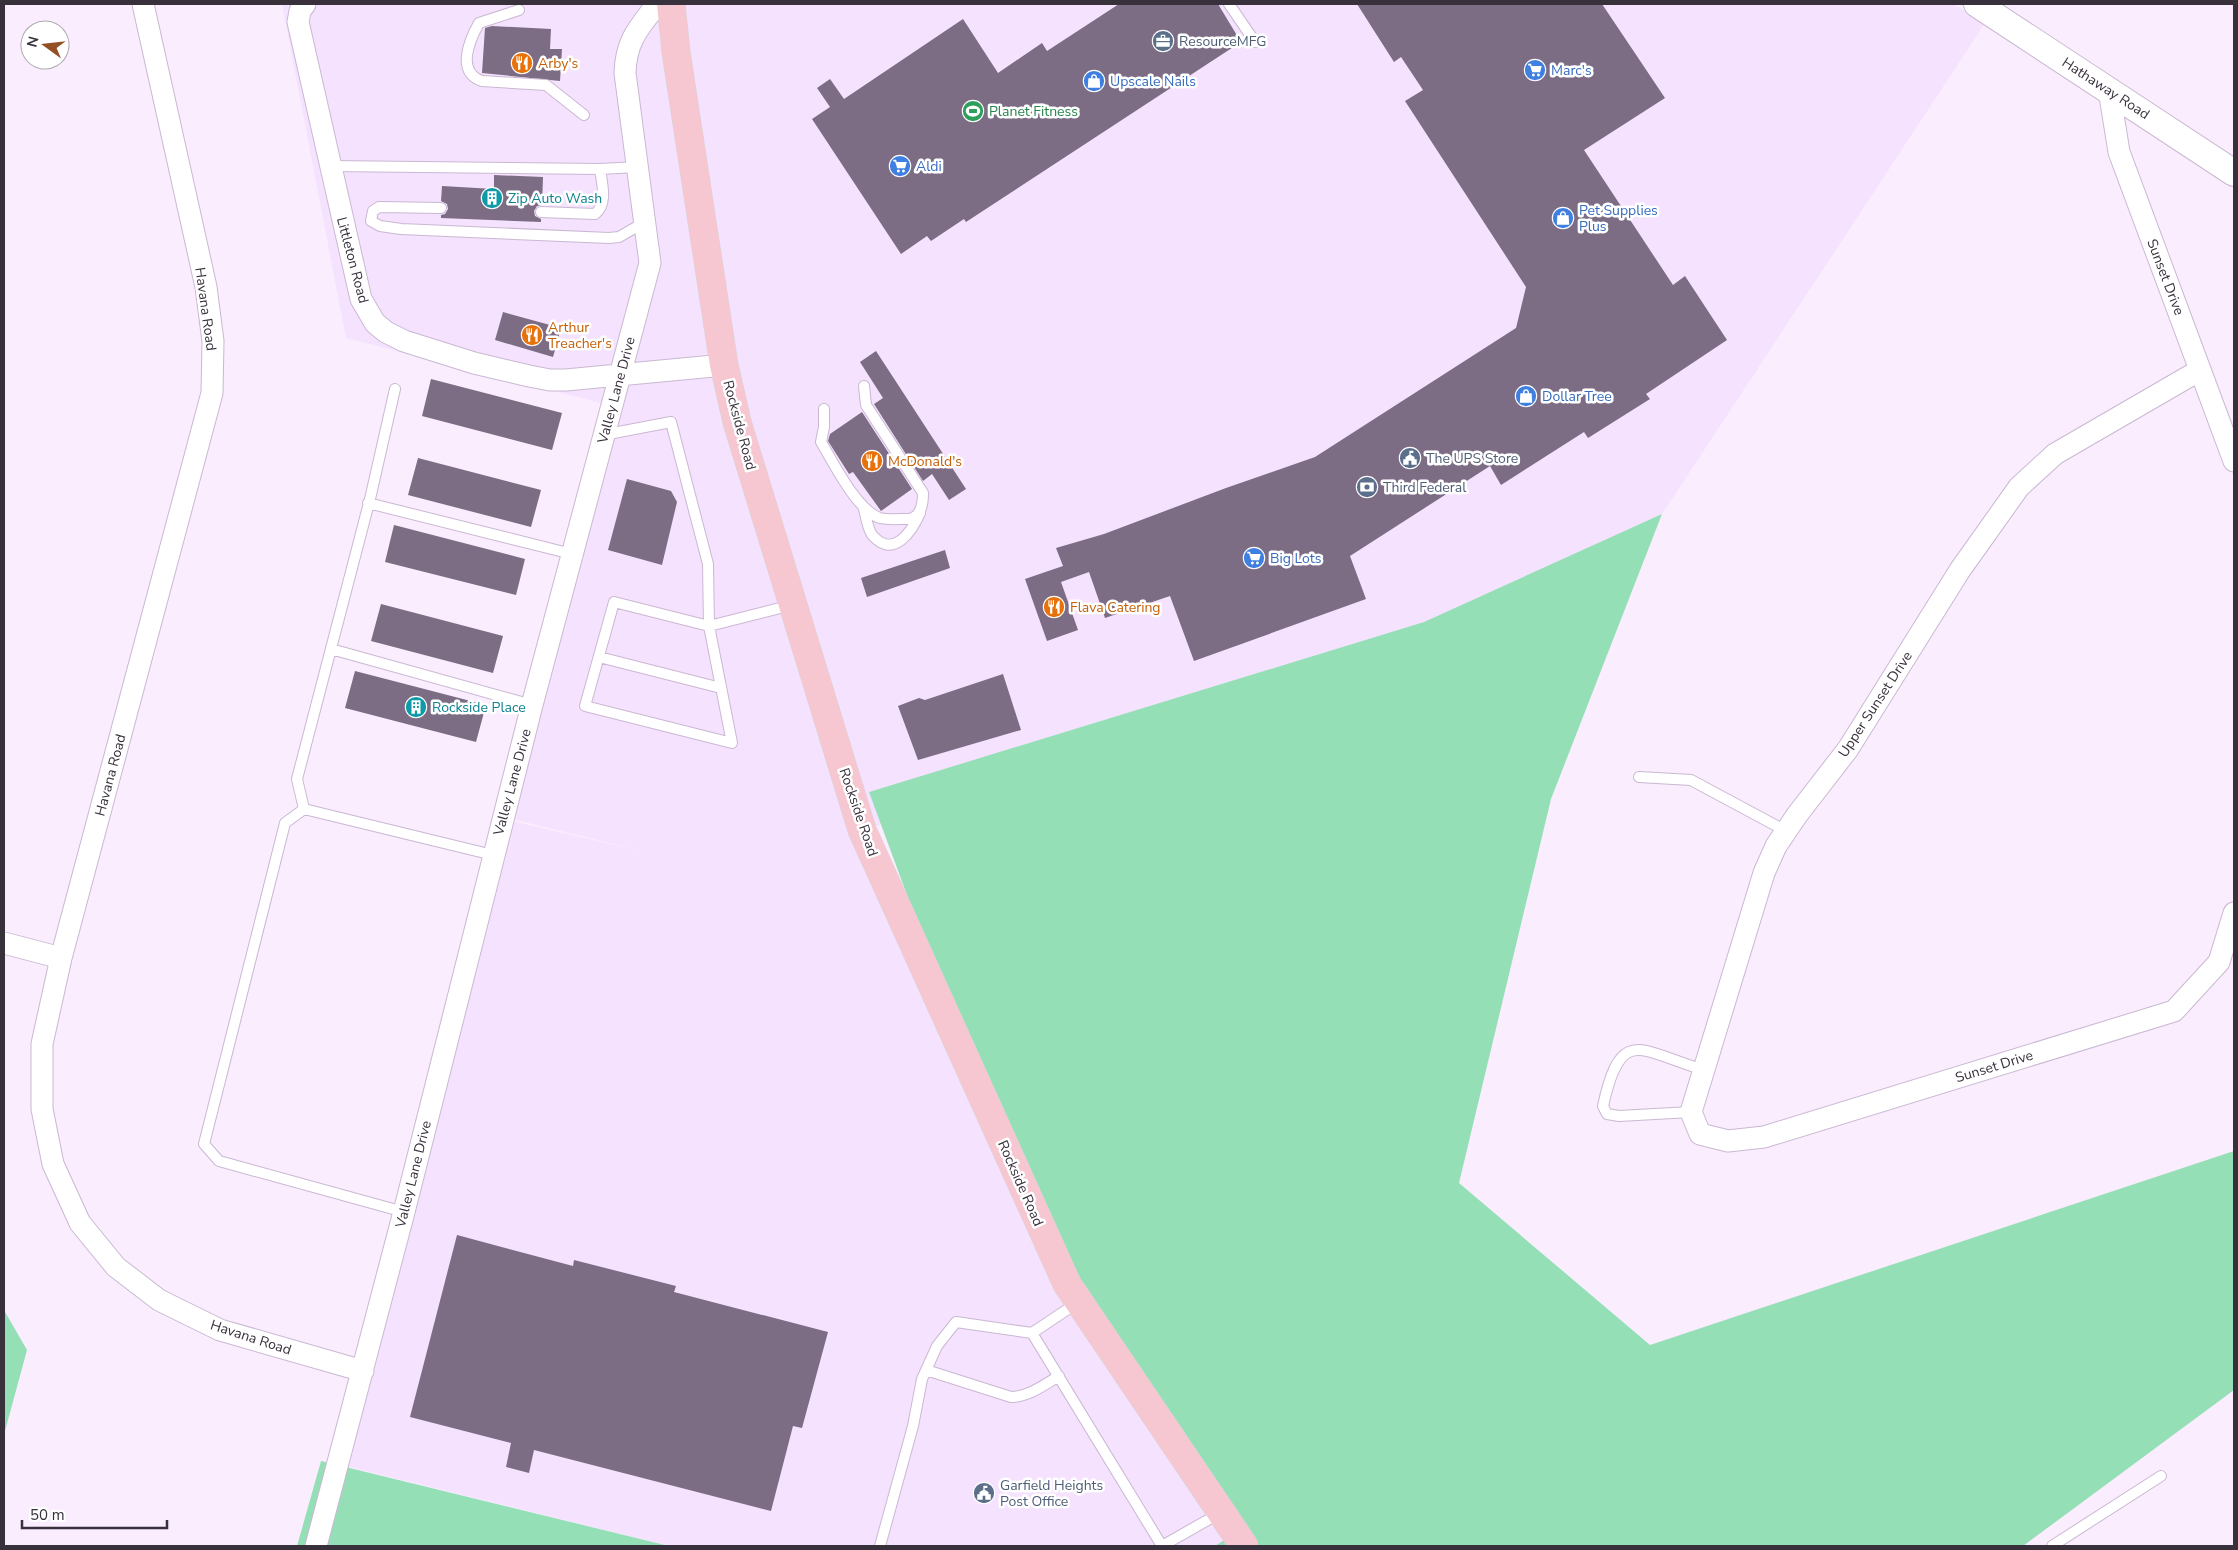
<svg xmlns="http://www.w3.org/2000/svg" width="2238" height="1550" font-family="'Nunito Sans',sans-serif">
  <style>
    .built { fill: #f5e2fe }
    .green { fill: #95dfb7 }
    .building { fill: #7c6c84 }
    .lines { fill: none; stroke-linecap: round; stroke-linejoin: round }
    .service-casing { stroke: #cab8d2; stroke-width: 12 }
    .minor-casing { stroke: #cab8d2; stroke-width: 23 }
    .tertiary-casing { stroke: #cab8d2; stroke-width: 28 }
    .primary-casing { stroke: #d7d6d8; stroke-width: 29 }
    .service { stroke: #fff; stroke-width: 10 }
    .minor { stroke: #fff; stroke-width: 21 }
    .tertiary { stroke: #fff; stroke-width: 26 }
    .primary { stroke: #f6c7d0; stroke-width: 28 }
    .labels { text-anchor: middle; stroke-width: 5; stroke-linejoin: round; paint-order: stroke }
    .service-label { font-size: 14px; fill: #4e5e75; stroke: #fff; text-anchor: start }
    .food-label { font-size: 14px; fill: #c56008; stroke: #fff; text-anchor: start }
    .shop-label { font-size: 14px; fill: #366cbe; stroke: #fff; text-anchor: start }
    .street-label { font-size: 14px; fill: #38303b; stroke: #fff }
    .leisure-label { font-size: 14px; fill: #27864d; stroke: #fff; text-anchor: start }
    .culture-label { font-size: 14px; fill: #0d838f; stroke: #fff; text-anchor: start }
  </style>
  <rect width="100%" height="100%" fill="#f9edfe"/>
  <path class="built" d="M282 4H1953L1985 23 1662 514 1424 622 869 792 882 824 863 831 1235 1533 1215 1546H670L338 1464 503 819 658 855 496 815 601 403 346 338Z"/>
  <path class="green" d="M1662 514 1551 799 1459 1183 1650 1345 2234 1151V1390L2023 1546H1215L1235 1533 1067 1284 977 1085 869 792 1424 622Z
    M4 1310 27 1350 5 1431 4 1430Z
    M321 1461 669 1546H297Z"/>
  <path class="building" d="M1119 4H1218L1241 42 966 222 964 219 931 241 927 236 901 254 812 119 830 107 817 88 830 79 844 99 963 19 998 73 1042 43 1047 51Z
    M1357 4H1602L1665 98 1584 150 1673 285 1685 276 1727 340 1646 394 1650 399 1588 438 1584 432 1501 485 1490 466 1350 556 1366 599 1194 661 1170 596 1105 618 1089 572 1061 582 1078 630 1047 641 1025 579 1063 566 1056 548 1104 534 1226 488 1315 457 1516 328 1526 287 1405 101 1423 90 1401 57 1394 62Z
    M492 26 551 29 550 49H562L560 81 482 73 485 28Z
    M494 175 543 177 542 205 537 206 534 211 535 216 541 219V222L441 218V215L445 214 448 209 447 204 441 201 442 186 494 189Z
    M503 312 561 328 553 357 495 340Z
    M876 351 966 489 949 500 932 474 923 481 874 404 883 398 860 362Z
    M431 379 562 413 552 450 422 416Z
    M862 412 912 489 881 511 853 472 849 474 828 441 830 434Z
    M418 458 541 490 531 527 408 495Z
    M627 479 671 491 677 502 662 565 608 550Z
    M394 525 525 559 516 595 385 562Z
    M945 550 950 568 867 597 861 578Z
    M381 604 503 636 493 673 371 641Z
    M355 671 486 705 476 742 345 708Z
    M1003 674 1021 730 918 760 898 706 919 698 925 700Z
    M457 1235 573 1266 574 1260 676 1286 674 1292 828 1332 802 1428 793 1426 771 1511 534 1450 529 1473 506 1467 511 1443 410 1417Z"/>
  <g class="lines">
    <g class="service-casing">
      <path id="service" d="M1229 4 1255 42
        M519 10 479 23C469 41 456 72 482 81L546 85 584 115
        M330 166 600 169 638 167
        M441 208 379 207 373 211 371 221 380 226 401 229 609 238 619 237 645 222
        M541 212 595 214C608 204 602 184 600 169
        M824 409V427L821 442C833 462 857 511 880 518 888 520 899 519 907 519 921 519 923 504 923 493L866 405 864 386
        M603 435 671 422 708 564 709 626 732 743 585 706 614 602 709 626 792 605
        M368 503 572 554
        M863 506C866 514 867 530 873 536 894 559 912 531 920 513
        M331 649 532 705
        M599 657 721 688
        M1639 777 1691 780 1786 831
        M304 809 297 779 370 499 395 389
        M1691 1112 1619 1116 1607 1114 1603 1106C1621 1024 1640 1051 1704 1070
        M404 1212 219 1161 204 1144 285 823 304 809 493 855
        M1077 1303 1032 1333 1162 1546
        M926 1370 1011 1397C1028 1397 1044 1385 1059 1376
        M880 1546 913 1426 922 1379 937 1346 956 1322 1032 1333
        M1162 1546 1220 1513
        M2052 1546 2161 1476"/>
    </g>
    <g class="minor-casing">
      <path id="minor" d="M143 4 206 287 213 341 212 393 61 958 42 1044V1109L53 1164 80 1223 116 1267 159 1300 220 1330 363 1371
        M305 4 300 11 298 22 361 299 375 323 386 332 404 341 474 363 529 376 550 380H566L724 365
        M2109 90 2119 152 2234 461
        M2200 370 2055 454 2019 487 1960 570 1848 749 1797 815 1776 846 1764 873 1691 1112 1700 1134 1728 1141 1764 1137 2174 1011 2219 962 2234 913
        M4 943 61 958
        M316 1546 404 1212 532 705 650 263 625 73C626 43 636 31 654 8L671 6"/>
    </g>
    <g class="tertiary-casing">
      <path id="tertiary" d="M1977 4 2234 173"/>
    </g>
    <g class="primary-casing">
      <path id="primary" d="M671 4 676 52 724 365 737 422 862 830 886 883 1067 1284 1244 1546"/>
    </g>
    <use href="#service" class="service"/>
    <use href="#minor" class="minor"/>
    <use href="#tertiary" class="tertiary"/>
    <use href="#primary" class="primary"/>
  </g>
  <defs>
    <g id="office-disc" transform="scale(1.125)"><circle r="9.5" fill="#5c6f8a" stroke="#fff"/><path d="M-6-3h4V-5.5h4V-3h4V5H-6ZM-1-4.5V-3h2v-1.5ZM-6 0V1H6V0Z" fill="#fff"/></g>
    <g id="restaurant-disc" transform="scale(1.125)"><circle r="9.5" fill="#e8710a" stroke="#fff"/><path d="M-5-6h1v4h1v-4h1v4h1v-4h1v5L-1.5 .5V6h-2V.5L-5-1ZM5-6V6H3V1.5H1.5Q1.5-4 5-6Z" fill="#fff"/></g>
    <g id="supermarket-disc" transform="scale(1.125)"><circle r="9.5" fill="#3f7fe0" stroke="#fff"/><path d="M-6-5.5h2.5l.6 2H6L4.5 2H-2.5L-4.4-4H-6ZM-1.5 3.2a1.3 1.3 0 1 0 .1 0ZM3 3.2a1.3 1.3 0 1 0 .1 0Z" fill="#fff"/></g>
    <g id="shop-disc" transform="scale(1.125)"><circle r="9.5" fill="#3f7fe0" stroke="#fff"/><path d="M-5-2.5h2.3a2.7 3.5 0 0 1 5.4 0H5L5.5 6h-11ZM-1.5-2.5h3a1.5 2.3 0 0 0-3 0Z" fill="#fff"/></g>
    <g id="stadium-disc" transform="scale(1.125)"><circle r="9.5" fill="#2e9e5b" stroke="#fff"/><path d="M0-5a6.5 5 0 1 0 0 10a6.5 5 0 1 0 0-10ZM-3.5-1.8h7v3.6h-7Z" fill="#fff"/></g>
    <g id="building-disc" transform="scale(1.125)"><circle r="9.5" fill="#0f9aa8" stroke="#fff"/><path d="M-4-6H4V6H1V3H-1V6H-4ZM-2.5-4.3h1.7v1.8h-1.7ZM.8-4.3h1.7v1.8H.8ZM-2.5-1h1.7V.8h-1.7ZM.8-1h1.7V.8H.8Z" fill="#fff"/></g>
    <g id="civic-disc" transform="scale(1.125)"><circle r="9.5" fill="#5c6f8a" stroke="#fff"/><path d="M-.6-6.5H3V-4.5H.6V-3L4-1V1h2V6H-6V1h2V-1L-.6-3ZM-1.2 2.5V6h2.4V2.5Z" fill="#fff"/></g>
    <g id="bank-disc" transform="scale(1.125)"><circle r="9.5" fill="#5c6f8a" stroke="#fff"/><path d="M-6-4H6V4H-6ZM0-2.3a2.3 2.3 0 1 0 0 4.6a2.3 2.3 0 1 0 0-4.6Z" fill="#fff"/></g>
  </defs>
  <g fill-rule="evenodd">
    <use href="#office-disc" x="1163" y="41"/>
    <use href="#restaurant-disc" x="522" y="63"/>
    <use href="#supermarket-disc" x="1535" y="70"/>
    <use href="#shop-disc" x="1094" y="81"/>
    <use href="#stadium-disc" x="973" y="111"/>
    <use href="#supermarket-disc" x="900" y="166"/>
    <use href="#building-disc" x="492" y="198"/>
    <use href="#shop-disc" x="1563" y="218"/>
    <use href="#restaurant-disc" x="532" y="335"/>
    <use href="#shop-disc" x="1526" y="396"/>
    <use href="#civic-disc" x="1410" y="458"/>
    <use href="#restaurant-disc" x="872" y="461"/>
    <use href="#bank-disc" x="1367" y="487"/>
    <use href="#supermarket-disc" x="1254" y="558"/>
    <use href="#restaurant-disc" x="1054" y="607"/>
    <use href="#building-disc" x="416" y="707"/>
    <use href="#civic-disc" x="984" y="1493"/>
  </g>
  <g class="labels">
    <g class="service-label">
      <text x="1179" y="46">ResourceMFG</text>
      <text x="1426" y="463">The UPS Store</text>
      <text x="1383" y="492">Third Federal</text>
      <text x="1000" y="1490">Garfield Heights<tspan x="1000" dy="16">Post Office</tspan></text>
    </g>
    <g class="food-label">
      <text x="538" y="68">Arby's</text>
      <text x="548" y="332">Arthur<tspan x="548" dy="16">Treacher's</tspan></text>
      <text x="888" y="466">McDonald's</text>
      <text x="1070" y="612">Flava Catering</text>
    </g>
    <g class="shop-label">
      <text x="1551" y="75">Marc's</text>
      <text x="1110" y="86">Upscale Nails</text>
      <text x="916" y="171">Aldi</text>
      <text x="1579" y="215">Pet Supplies<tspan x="1579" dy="16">Plus</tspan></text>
      <text x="1542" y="401">Dollar Tree</text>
      <text x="1270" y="563">Big Lots</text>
    </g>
    <g class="street-label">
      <text transform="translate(2106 88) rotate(33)" y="5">Hathaway Road</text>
      <text transform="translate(353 260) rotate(75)" y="5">Littleton Road</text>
      <text transform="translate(2166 277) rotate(69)" y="5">Sunset Drive</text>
      <text transform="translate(206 309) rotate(82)" y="5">Havana Road</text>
      <text transform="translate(616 390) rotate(-75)" y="5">Valley Lane Drive</text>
      <text transform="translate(740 425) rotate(75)" y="5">Rockside Road</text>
      <text transform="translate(1875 704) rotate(-57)" y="5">Upper Sunset Drive</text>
      <text transform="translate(110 775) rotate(-75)" y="5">Havana Road</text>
      <text transform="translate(512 782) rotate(-75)" y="5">Valley Lane Drive</text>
      <text transform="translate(859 812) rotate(71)" y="5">Rockside Road</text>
      <text transform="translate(1994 1066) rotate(-17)" y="5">Sunset Drive</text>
      <text transform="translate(413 1174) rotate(-76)" y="5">Valley Lane Drive</text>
      <text transform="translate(1021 1183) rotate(66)" y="5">Rockside Road</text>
      <text transform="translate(251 1337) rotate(18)" y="5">Havana Road</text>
    </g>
    <g class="leisure-label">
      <text x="989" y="116">Planet Fitness</text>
    </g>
    <g class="culture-label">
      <text x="508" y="203">Zip Auto Wash</text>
      <text x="432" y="712">Rockside Place</text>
    </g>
  </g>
  <rect width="2238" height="1550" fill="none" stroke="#38303b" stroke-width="10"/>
  <g transform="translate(45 45) rotate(285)"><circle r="24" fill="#ffffff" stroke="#afacb1"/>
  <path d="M0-4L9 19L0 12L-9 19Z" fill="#944f24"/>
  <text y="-8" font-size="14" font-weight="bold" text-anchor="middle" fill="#38303b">N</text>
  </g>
  <path d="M22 1520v8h145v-8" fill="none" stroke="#38303b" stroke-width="2.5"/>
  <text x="30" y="1520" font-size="15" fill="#38303b" stroke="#ffffff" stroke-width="4" paint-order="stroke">50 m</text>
</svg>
